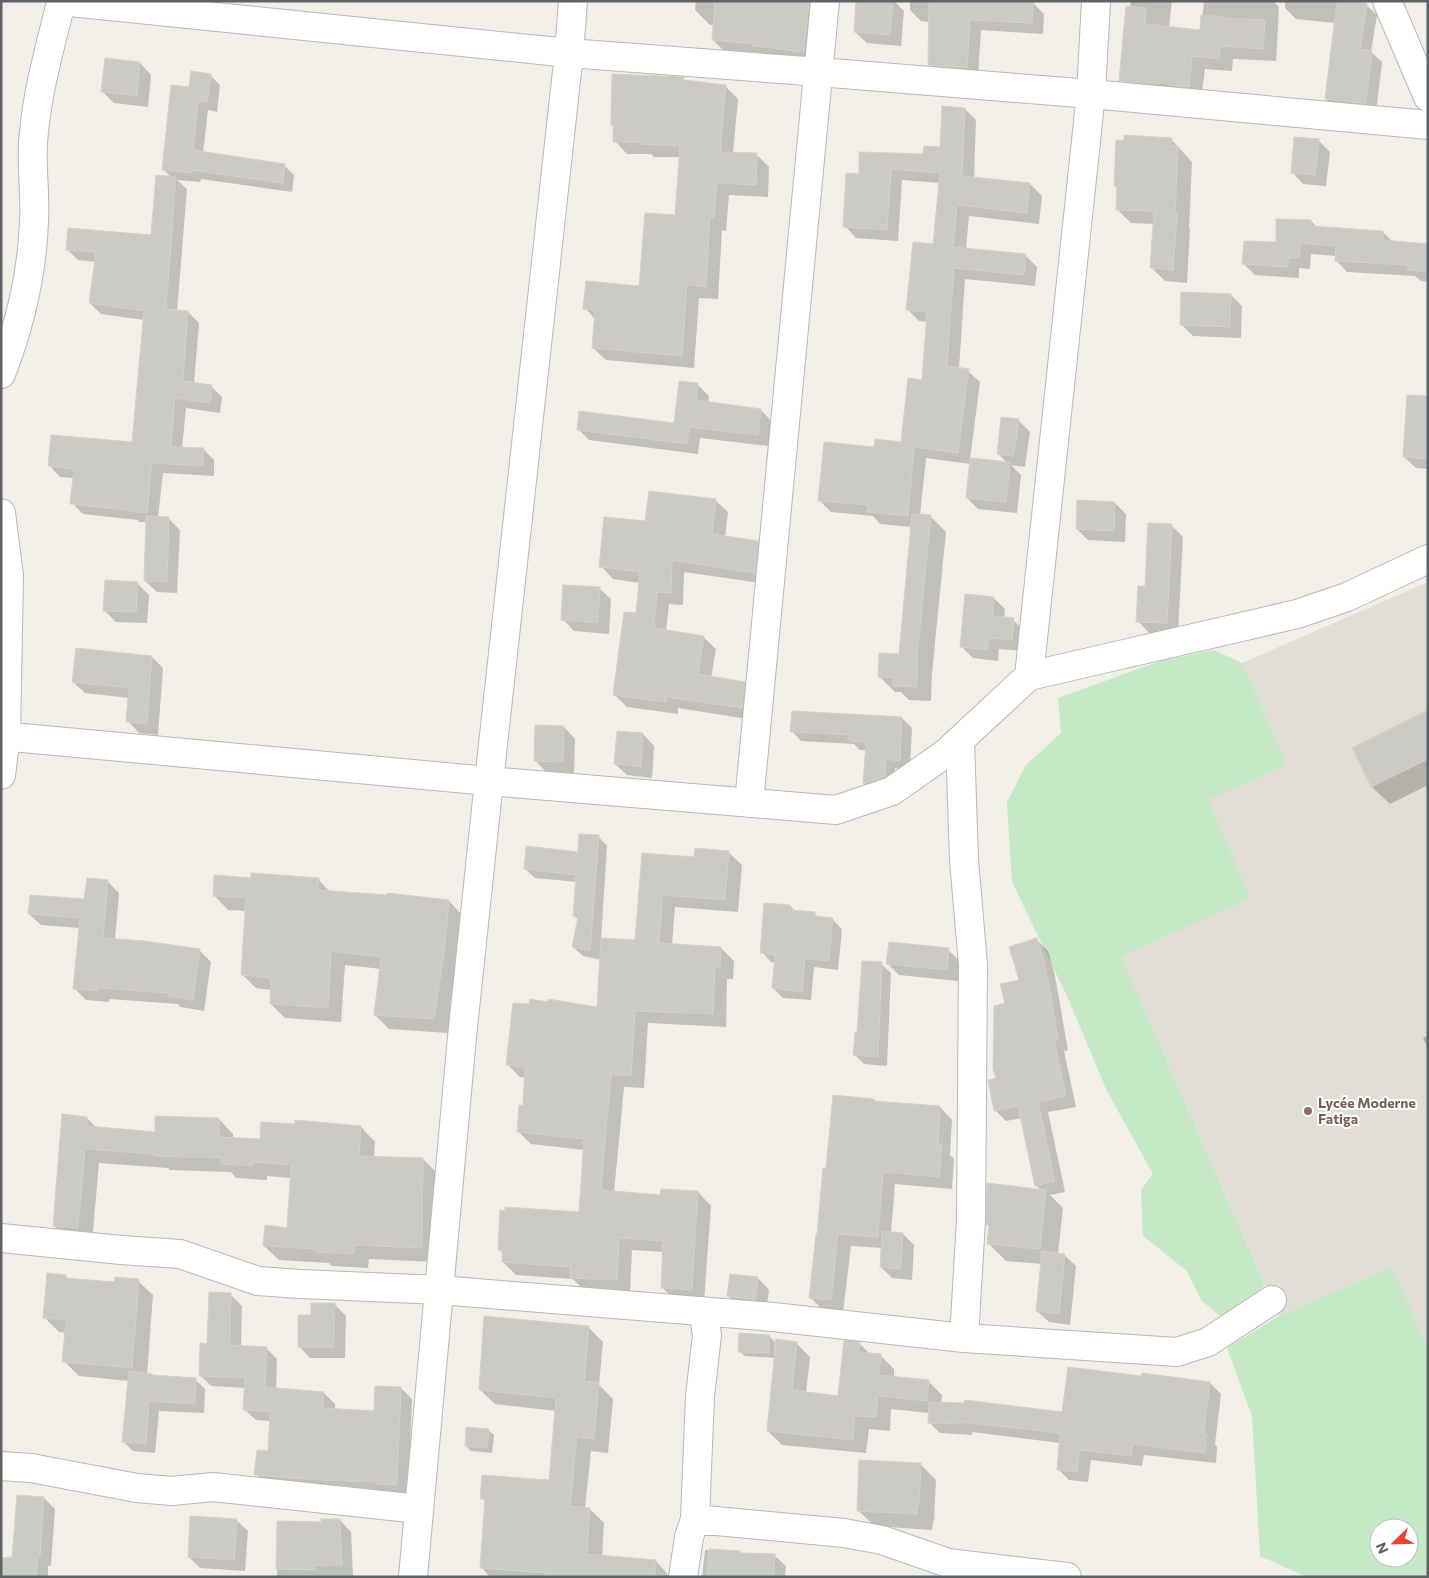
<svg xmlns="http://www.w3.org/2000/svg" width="1429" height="1578" font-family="Commissioner,sans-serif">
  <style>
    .education { fill: #e1ded6 }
    .green { fill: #c5e8c5; fill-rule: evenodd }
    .shadow { fill: #0003 }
    .building { fill: #cccac5; stroke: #d6d1c6 }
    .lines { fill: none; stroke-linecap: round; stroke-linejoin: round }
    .street-casing { stroke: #b5b8bc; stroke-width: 30 }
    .street { stroke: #fff; stroke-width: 28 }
    .education-dot { fill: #8d6e63; stroke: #fff; stroke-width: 2 }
    .labels { text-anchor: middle; stroke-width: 4; stroke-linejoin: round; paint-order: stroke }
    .education-label { font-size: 14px; font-weight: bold; fill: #785e54; stroke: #fff; text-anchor: start }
  </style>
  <rect width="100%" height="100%" fill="#f1efe8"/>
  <path class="education" d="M1428 582V1348L1392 1267 1279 1316 1121 956 1251 899 1207 800 1287 765 1242 663Z"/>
  <path class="green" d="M1214 650 1242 663 1287 765 1208 800 1251 899 1121 956 1265 1285 1226 1321 1201 1300 1187 1271 1143 1236 1141 1190 1153 1174 1107 1091 1067 996 1012 882 1007 802 1026 765 1061 733 1058 698 1160 661Z
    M1392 1267 1428 1348V1577H1307L1260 1556 1252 1416 1227 1348 1279 1316ZM1379 1528H1409V1558H1379Z"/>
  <path class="shadow" d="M696 1H833L819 67 728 55 713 40 714 25H710L695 10Z
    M857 1H894L904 11 901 46 867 43 855 32Z
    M910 1H1000L1033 3 1044 14 1043 34 981 30 978 78 941 76 930 64V22L921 21 910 10Z
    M1131 1H1172L1169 28 1201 31 1204 1H1273L1279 7 1276 61 1233 59 1232 71 1205 69 1201 100 1133 93 1121 80Z
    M1285 1H1342L1366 5 1377 15 1371 52 1382 62 1376 113 1336 109 1326 99 1335 23 1296 19 1285 8Z
    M140 63 151 75 148 107 114 103 103 92Z
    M210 75 220 85 217 112 208 110 203 153 284 165 294 175 292 192 201 179 200 182 177 180 187 189 177 311 188 312 199 323 194 384 211 386 222 397 220 413 186 408 182 449H203L214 460V476L163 473 158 518 169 519 180 530 177 593 157 592 145 581 147 522H139L138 520 83 514 72 503 74 478 60 477 50 466 133 443 144 320 101 314 90 303 96 262 78 260 67 249 152 236 172 178 163 169 190 88Z
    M683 79 686 82 725 86 738 99 733 153 756 154 769 167 768 197 729 195 726 231 722 230 718 299 699 298 694 368 606 360 593 348 595 319 585 308 640 287 676 216 680 157H654L651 154H627L615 141Z
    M965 109 976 120 974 179 1030 184 1042 196 1039 224 969 216 966 249 1025 255 1037 267 1035 286 965 279 959 369 968 371 980 382 970 459 1008 463 998 454 1018 420 1030 432 1025 467 1011 465 1021 475 1017 513 978 509 967 498 970 464 926 458 920 516 931 517 946 532 932 673 931 701 909 700 901 692H895L880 677 900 655 912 527 880 524 873 516 831 512 819 500 875 448 902 443 924 381 927 322 919 321 907 309 935 245 941 183 902 180 898 241 856 238 845 226 860 175 924 156 941 149Z
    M1171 139 1192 162 1189 228 1190 229 1187 283 1165 281 1151 267 1154 224 1131 223 1117 209 1118 189 1115 186Z
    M1318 140 1330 152 1326 186 1303 184 1292 172Z
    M1311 221 1317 227 1383 232 1393 242 1428 246V282L1421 281 1415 276 1347 272 1336 260V256L1311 254 1310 269 1299 268V278L1255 275 1244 264 1277 244Z
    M1231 295 1242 306 1241 338 1193 336 1181 324Z
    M697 384 709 396 708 403 761 410 772 422 769 446 700 438 698 454 589 440 578 429 675 424Z
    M1428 397V469L1416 468 1404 457Z
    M715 500 728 512 725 538 758 542 770 555 767 584 684 572 683 605 669 604 666 631 703 637 716 649 711 678 744 683 757 695 754 720 678 708V714L627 707 614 694 637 614 640 583 613 579 601 566 646 522Z
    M1115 503 1126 514 1125 542 1088 540 1077 529Z
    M1171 525 1183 537 1178 634 1149 633 1138 621Z
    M137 583 149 595 147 623 116 622 104 610Z
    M599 588 611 599 609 634 574 631 563 619Z
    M994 598 1005 609 1004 619 1013 620 1025 631 1023 651 999 649 998 661 973 658 962 647Z
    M152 657 163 668 158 735 139 733 128 721 129 698 85 693 73 682Z
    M1428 711V785L1390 804 1372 787 1353 749Z
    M902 718 912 728 910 770 895 768 894 786 873 793 864 784 866 750H860L854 744 801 741 792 731Z
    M564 727 575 739 574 773 546 772 535 760Z
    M643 734 654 746 652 778 627 775 615 764Z
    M598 836 607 846 601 940 636 941 643 854 695 858 728 852 742 865 738 912 675 907 672 945 721 948 734 961 733 979H727L726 1027 648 1023 644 1088 624 1087 614 1193 662 1196 698 1192 711 1206 704 1302 675 1301 662 1287 664 1252 632 1250 630 1293 584 1290 573 1279 516 1275 503 1262V1254L499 1249 580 1213 585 1150 531 1144 518 1131 524 1107 526 1078 520 1077 507 1064 599 1008 601 960 583 956 573 947 579 920 574 916 577 882 535 878 525 869 579 853Z
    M252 879H318L330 892 449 901 463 916 459 961 448 1033 389 1029 375 1015 381 969 345 965 341 1022 285 1018 271 1004 272 990 256 988 242 974 247 911 228 910 214 895Z
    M108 882 119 893 115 940 199 950 211 962 204 1011 181 1007 178 1004 109 999V1002L86 1000 75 989 80 928 41 925 29 914 85 901Z
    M790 906 795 911 814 913 819 918 832 919 842 929 838 970 814 967 811 1000 783 998 773 988 776 963 771 962 762 952Z
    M1037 940 1048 951 1055 976 1068 1050 1064 1051 1076 1107 1048 1112 1065 1192 1050 1195 1063 1208 1058 1254 1064 1255 1076 1266 1070 1325 1049 1322 1037 1311 1042 1264 1006 1261 988 1243 990 1227 988 1224 1041 1190 1036 1185 1022 1118 1006 1121 995 1110 997 1079 1006 1004 1021 980Z
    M948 950 960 961 958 981 899 975 888 964Z
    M881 964 891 973 887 1066 864 1064 854 1054 859 1034Z
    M1428 1035V1049L1423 1038Z
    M874 1100 877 1103 940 1107 952 1120 950 1155 954 1159 952 1189 895 1184 891 1233 903 1234 914 1245 912 1280 892 1278 881 1267 882 1248 851 1246 843 1312 823 1310 810 1297 827 1169Z
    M87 1118 97 1128 156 1133 219 1119 233 1134V1139L261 1141 361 1127 375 1142 374 1158 423 1159 438 1174 436 1262 369 1259 368 1268 332 1266 329 1263 279 1260 264 1246 289 1230 291 1178 267 1176V1180L236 1178 231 1172 170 1170 168 1168 99 1163 92 1242 69 1240 54 1226Z
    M65 1276 69 1280 115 1284 138 1281 153 1295 147 1374 153 1377 195 1379 205 1389 204 1413 159 1411 155 1453 133 1451 123 1441 129 1381 79 1376 64 1361 66 1333 59 1332 44 1317Z
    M758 1278 769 1290 766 1311 740 1307 728 1296Z
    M231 1295 242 1306 241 1347 266 1348 277 1359 276 1390 324 1393 335 1404V1410L375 1412 401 1388 412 1399 408 1496 267 1485 256 1474 269 1452 271 1421 256 1420 244 1409 246 1388 211 1386 200 1375 208 1345Z
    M334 1304 346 1316 345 1358H310L299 1346 313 1316Z
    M588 1327 603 1342 599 1385 613 1399 608 1453 591 1451 585 1508 590 1509 604 1523 602 1557 656 1561 670 1577H490L481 1567 486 1503 482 1498 550 1482 556 1411 495 1404 480 1390Z
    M769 1336 775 1342 774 1350 796 1343 810 1357 806 1393 839 1397 859 1343 870 1354 880 1355 894 1369V1378L928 1381 942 1395 941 1403 1064 1413 1143 1377 1210 1383 1221 1394 1215 1444 1217 1447 1216 1463 1144 1455 1142 1466 1091 1460 1088 1482 1069 1480 1058 1469 1060 1443 972 1432V1435L940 1433 929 1422V1413L891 1409 890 1431 869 1429 866 1453 782 1445 768 1431 776 1358 745 1356 739 1351Z
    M488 1430 494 1435 492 1453 471 1451 466 1446Z
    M920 1464 936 1480 934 1521H933L932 1530 874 1526 858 1510Z
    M44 1498 55 1509 51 1566H48V1577H1V1558L14 1559Z
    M236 1520 248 1531 245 1571 200 1568 189 1557Z
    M340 1520 351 1532 353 1576 277 1577 278 1522 323 1524Z
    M705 1550 740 1553 741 1554 774 1555 786 1566 785 1577H702Z"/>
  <path class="building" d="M715 1H744L766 3V1H809L804 52 753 46V44L712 40Z
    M856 1H893L890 35 854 32Z
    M929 1 1033 2 1032 23 970 20 967 68 928 65Z
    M1337 1H1350L1367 4 1360 49 1372 51 1366 104 1325 99Z
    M1126 6 1146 8 1145 24 1200 30 1201 15 1223 17V18L1265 20 1263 49 1220 46 1219 59 1192 56 1189 87 1169 85V83H1143L1119 81Z
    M105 58 140 62 137 96 101 92Z
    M191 71 211 74 207 102 198 101 193 150 285 164 283 183 191 170V173L162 170 171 85 189 87Z
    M612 74 684 77V80L726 85 720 152 757 153 756 185 717 183 714 218H710L706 287 687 285 682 356 592 348 595 310 583 309 586 281 639 286 645 213 675 215 680 146 640 144V142H613V125H611Z
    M942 106 965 108 962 176 1030 183 1027 213 957 205 953 247 1026 254 1024 275 954 268 947 366 969 369 958 453 914 447 908 516 867 512 868 505 818 501 824 442 874 447 875 439 901 442 908 378 922 380 927 312 906 310 913 242 933 244 940 173 891 169 887 230 843 227 846 173 859 174V152L923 154 924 146 940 147Z
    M1124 135 1172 138 1171 146H1178L1175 214H1177L1173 270 1150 268 1154 211 1116 210 1117 186H1114L1116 140H1124Z
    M1294 137 1319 139 1315 175 1291 173Z
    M156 175 176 177 166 309 188 311 183 381 212 385 210 403 175 398 171 447 204 448 203 466 152 463 147 513 127 511V510L70 504 74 469 48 466 51 435 132 442 144 311 89 303 96 252 66 250 68 228 151 235Z
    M1276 219 1311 220V226L1383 231V240L1428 244V272L1408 270V265L1335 261 1336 246 1300 243 1299 258H1288V267L1242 264 1244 241 1276 242Z
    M1181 292 1231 294 1230 327 1180 325Z
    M679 381 698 383 696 400 761 409 758 435 689 427 687 444 577 430 579 411 674 423Z
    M1407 395 1428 396 1427 459 1403 457Z
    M1001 417 1019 419 1014 456 997 454Z
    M970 458 1010 462 1006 502 966 498Z
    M649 491 716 499 712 534 758 541 755 573 672 560 671 593 657 592 654 628 704 636 698 674 745 682 742 708 666 697V702L613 695 624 612 636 613 640 572 599 567 604 517 645 521Z
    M1077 500 1115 502 1114 531 1076 529Z
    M912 514 931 515 917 657V687L893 686V678L878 677 879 653 899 654Z
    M146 516 169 517 167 582 144 581Z
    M1148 523 1172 524 1167 623 1136 622 1138 586H1145Z
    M105 580 138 582 136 612 103 611Z
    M563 585 600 587 598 623 561 620Z
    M965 594 994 597 992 616 1014 618 1012 640 988 638V650L960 647Z
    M76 648 152 656 147 724 126 722 129 688 72 682Z
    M1428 710V759L1371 787 1352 748Z
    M792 711 902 717 900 761 886 759 885 777 863 784 866 742 849 741V735L790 732Z
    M535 725 564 726 563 762 534 761Z
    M617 731 643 733 641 767 614 764Z
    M579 834 599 835 590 951 572 947 578 917 573 916 576 875 524 869 526 846 578 852Z
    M695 848 729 851 725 900 663 895 659 943 721 947 720 967H715L713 1014 635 1011 631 1076 611 1074 601 1190 660 1195 661 1189 698 1191 692 1290 661 1288 663 1241 619 1238 617 1280 570 1278V1267L502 1262V1250H498L500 1210 505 1211V1207L579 1212 584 1139 517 1132 519 1105 523 1106 525 1067 506 1065 513 1003 529 1004 530 999 548 1002V999L597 1007 601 938 635 940 642 853 694 857Z
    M251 873 319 878 318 890 387 895V893L449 900 445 946 434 1019 374 1015 381 957 331 951 328 1008 270 1004 271 978 241 975 246 898 213 896 214 875 251 878Z
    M87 878 108 880 103 938 144 941 200 949 193 1000 169 996V993L98 988V991L73 989 80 918 28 914 30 895 84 899Z
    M764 903 790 905V910L815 912 814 916 833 918 829 961 805 958 802 992 772 988 775 955 760 953Z
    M1037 938 1045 964 1052 1003 1058 1040H1054L1066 1096 1038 1102 1055 1181 1035 1186 1018 1106 994 1111 988 1080 996 1078 993 1069 994 1006 1005 1003 1000 984 1019 980 1009 947Z
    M889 942 949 948 947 970 886 964Z
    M862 961 882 962 878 1057 853 1055 855 1032H857Z
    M833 1095 874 1099V1101L940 1106 938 1145H942L939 1177 883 1172 878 1237 838 1234 831 1300 809 1298 816 1234H817L823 1168H826Z
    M62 1114 87 1117V1126L155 1132V1116L219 1118V1137L260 1139 261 1122 295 1124V1120L361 1126 359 1156 423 1158 422 1248 354 1245V1254L316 1252V1249L263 1246 265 1225 287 1228 291 1165 253 1162V1166L221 1164V1158L154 1156V1154L85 1149 78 1228 53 1226Z
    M987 1183 1046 1190 1040 1249 987 1244 989 1225H986Z
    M882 1231 903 1233 901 1269 880 1267Z
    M1042 1251 1065 1254 1059 1314 1036 1311Z
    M47 1273 66 1275V1278L114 1282 115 1277 139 1279 132 1368 62 1362 66 1320 43 1318Z
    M730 1274 758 1277 755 1300 727 1296Z
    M209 1292 231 1293 230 1345 267 1347 265 1387 324 1392 323 1408 374 1411 375 1386 401 1387 397 1485 377 1484V1482L318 1480 254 1475 257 1450 268 1451 270 1412 243 1410 245 1378 199 1376 200 1343 207 1344Z
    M311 1303H335L334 1347H298V1315H311Z
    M484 1316 589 1326 584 1381 599 1383 594 1439 577 1437 570 1506 590 1508 587 1554 656 1560 655 1577H544L545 1573 480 1568 485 1499H480L482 1475 549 1480 556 1398 479 1390Z
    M739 1333 770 1335 769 1353 738 1352Z
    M776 1339 797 1342 792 1390 838 1396 844 1340 860 1342 859 1352 881 1354 879 1375 929 1380 927 1401 878 1396 876 1417 855 1416 853 1440 767 1431Z
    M1068 1367 1141 1376 1142 1373 1210 1382 1204 1434H1207L1205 1453 1133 1444 1131 1456 1080 1450 1077 1472 1057 1470 1060 1433 962 1422V1424L928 1423 929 1402 964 1403 965 1400 1062 1412Z
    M129 1371 152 1374V1375L196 1378 195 1404 149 1401 146 1444 122 1442Z
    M466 1427 489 1429 487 1448 465 1446Z
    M859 1460 921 1463 919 1505H917V1514L857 1511Z
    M17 1495 44 1497 40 1556H38L36 1577H1V1558L12 1557Z
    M190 1516 237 1519 234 1560 188 1557Z
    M321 1519H340L342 1565 315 1566V1570L276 1569 277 1521 321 1522Z
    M709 1549 740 1551V1553L775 1554 774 1577H707Z"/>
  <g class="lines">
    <g class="street-casing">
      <path id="street" d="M60 1 569 53 819 72 1091 94 1428 125
        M1387 1 1428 97
        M1 374C20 325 32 275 34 222 36 192 30 162 34 132 38 88 51 44 61 2
        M1 513 9 576 6 736 1 775
        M1029 676 1091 94 1096 1
        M1 736 489 781 836 810 892 791 946 753 1029 676 1297 614 1347 597 1428 559
        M960 740 964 860 973 965 971 1220 964 1338
        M749 803 825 1
        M1 1238 121 1250 180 1254 258 1281 300 1284 440 1290 773 1317 964 1338 1177 1352 1208 1342 1272 1300
        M1 1466 31 1468 137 1488 172 1491 213 1487 419 1509
        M695 1519 844 1533 882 1540 948 1563 1067 1577
        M413 1577 462 1037 489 781 569 53 573 1
        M683 1577 689 1537 695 1519 700 1396 707 1335 703 1311"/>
    </g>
    <use href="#street" class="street"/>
  </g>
  <circle class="education-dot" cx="1308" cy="1111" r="5"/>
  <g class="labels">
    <g class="education-label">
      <text x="1318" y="1108">Lycée Moderne<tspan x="1318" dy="16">Fatiga</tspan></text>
    </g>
  </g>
  <rect width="1429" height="1578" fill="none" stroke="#5f6368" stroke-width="5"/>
  <g transform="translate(1394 1543) rotate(247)"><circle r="24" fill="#ffffff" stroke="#bfc1c3"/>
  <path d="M0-4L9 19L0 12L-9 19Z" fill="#ea4335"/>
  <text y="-8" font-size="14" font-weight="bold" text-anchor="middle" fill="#5f6368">N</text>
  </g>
</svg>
